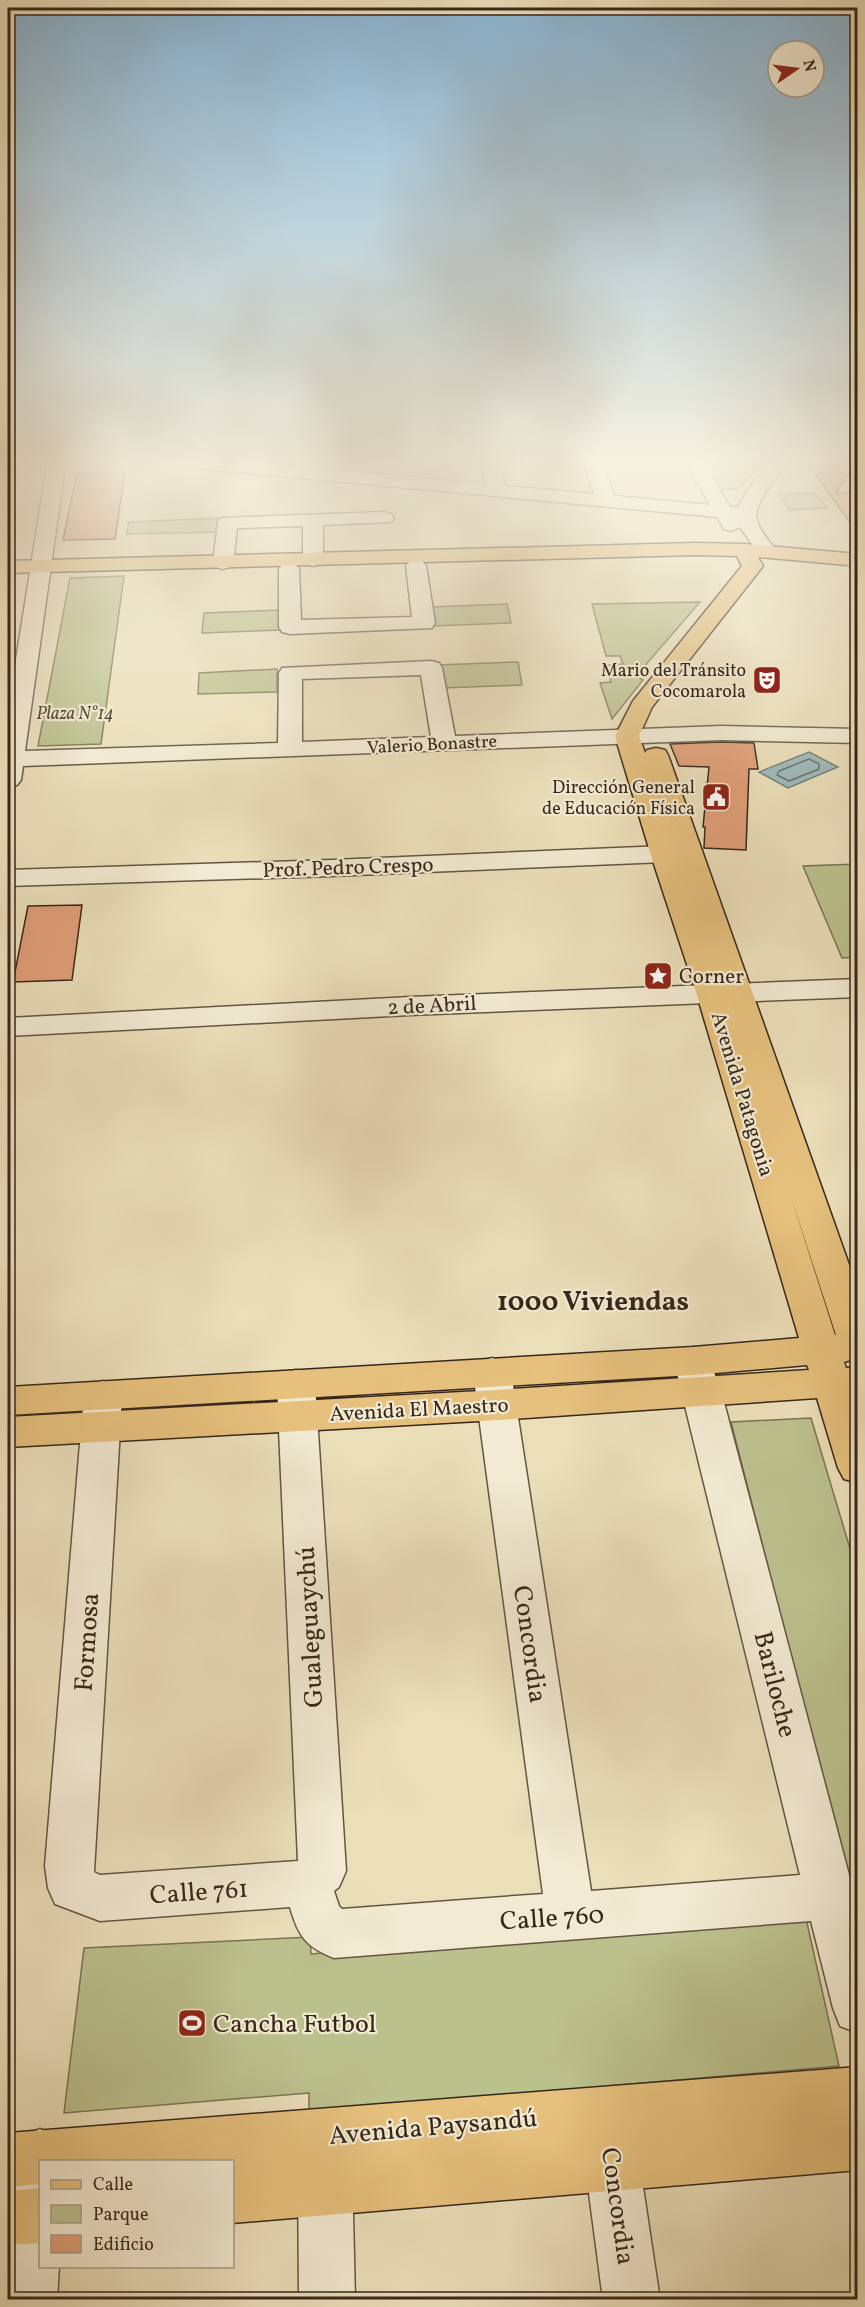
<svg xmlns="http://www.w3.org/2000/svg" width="865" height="2307" font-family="Vollkorn,serif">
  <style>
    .green { fill: #bbc18d; stroke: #797454; stroke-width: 1.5 }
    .water { fill: #9cbaba; stroke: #747f7a; stroke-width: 1.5 }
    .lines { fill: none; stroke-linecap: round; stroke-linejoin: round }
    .shore { stroke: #6a706a; stroke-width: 1.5 }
    .building { fill: #e09e77; stroke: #37271b; stroke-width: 1.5 }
    .minor-casing { stroke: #645543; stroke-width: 3 }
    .major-casing { stroke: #37271b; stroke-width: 3 }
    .minor { fill: #f2ead2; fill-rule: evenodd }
    .major { fill: #e6c07d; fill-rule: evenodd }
    .labels { text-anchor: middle; stroke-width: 4.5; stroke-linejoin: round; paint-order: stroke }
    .far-poi-label { font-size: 18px; fill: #37271b; stroke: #f2ead2; text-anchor: end }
    .far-park-label { font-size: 18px; font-style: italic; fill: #584e38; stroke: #f2ead2 }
    .far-street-label { font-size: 18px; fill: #37271b; stroke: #f2ead2 }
    .street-label { font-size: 21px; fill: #37271b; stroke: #f2ead2 }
    .poi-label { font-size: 21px; fill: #37271b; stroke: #f2ead2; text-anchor: start }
    .near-street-label { font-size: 26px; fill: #37271b; stroke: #f2ead2 }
    .near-poi-label { font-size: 26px; fill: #37271b; stroke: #f2ead2; text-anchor: start }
    .district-label { font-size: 27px; font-weight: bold; fill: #37271b; stroke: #f2ead2 }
  </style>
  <rect width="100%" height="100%" fill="#ebdfba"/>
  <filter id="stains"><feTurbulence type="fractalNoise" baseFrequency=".00333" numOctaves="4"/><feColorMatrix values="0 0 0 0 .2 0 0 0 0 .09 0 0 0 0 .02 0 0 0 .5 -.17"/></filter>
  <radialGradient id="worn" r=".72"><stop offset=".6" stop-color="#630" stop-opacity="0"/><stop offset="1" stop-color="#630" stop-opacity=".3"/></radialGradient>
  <path class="green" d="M698 459H766L739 489H713Z
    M816 493 827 508 789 510 780 494Z
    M222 518 221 532 126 534 129 522Z
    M124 576 101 744 38 746 70 578Z
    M700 602 636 676 643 680 612 719 600 683 611 682 607 665 623 664 620 656H606L592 604Z
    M507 604 511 623 433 626 431 607Z
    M280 610 281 630 202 633 204 613Z
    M518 662 522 685 442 688 437 665Z
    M277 669V692L198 694 199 673Z
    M857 864V957L842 958 803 866Z
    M811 1418 857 1572V1915L731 1422Z
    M805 1914 839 2066 309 2112V2093L64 2113 84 1948 310 1937 311 1954Z"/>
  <path class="water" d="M809 752 838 767 788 788 759 772Z"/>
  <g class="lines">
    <path class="shore" d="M809 759 819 764V769L789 781 777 775 779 771Z"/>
  </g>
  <path class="building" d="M805 459H858L836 493 858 492V534Z
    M125 472 115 539 63 540 77 473Z
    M721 742 754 743 758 769H749L746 850 704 848 705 827H703L709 767 679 766 670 744Z
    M82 905 72 980 13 982 28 906Z"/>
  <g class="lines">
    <g class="minor-casing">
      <path id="minor" d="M48 459H66L25 751 278 743 279 673 282 668 431 661 439 663 442 668 455 736 721 726 858 729V743L721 740 23 766 21 780 17 785 8 787V710ZM421 675 431 737 302 742V679Z
        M153 459H222L486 484 478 459H496L505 486 595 494 581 459H599L615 496 710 505 684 459H702L730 507H738L748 490 772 459H791C781 473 752 502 757 520 760 532 770 542 777 552L774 556H760L740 527 731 531 724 529 717 517 162 465 155 463Z
        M384 512 391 514 394 518 391 522 323 525V560L320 564 313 566 306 564 303 560V526L237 528 233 563 230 567 223 569 216 567 213 563 218 522 221 518Z
        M416 560 423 562 426 566 435 623 432 628 290 634 282 632 279 627V569L282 565 289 563 296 565 299 569 301 620 412 617 406 566 409 562Z
        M689 845 698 847 702 853 698 859 689 861 332 876 8 886V870L332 860Z
        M858 979V997L410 1015 8 1036V1018L410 997Z
        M693 1347 706 1351 721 1391 858 1909V2033L840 2026 833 2008 811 1921 334 1958C306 1947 298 1936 290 1907L100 1921 55 1904 48 1888 45 1866 84 1395 90 1385 103 1381 116 1385 122 1395 94 1872 100 1875 298 1861 277 1384 283 1374 296 1370 309 1374 315 1384 346 1871 339 1887 334 1891 339 1906 342 1909 543 1894 473 1372 479 1362 492 1358 505 1362 511 1372 591 1891 800 1875 674 1361 680 1351Z
        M610 2120 629 2128 637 2147 660 2300H603L583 2147 591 2128Z
        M40 2129 59 2137 67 2156V2162H40V2266H59L57 2300H8C8 2247 1 2186 21 2137Z
        M325 2142 344 2150 352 2169 355 2300H299L298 2169 306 2150Z"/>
    </g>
    <g class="major-casing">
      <path id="major" d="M695 543 744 544 858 554V566L758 557 763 566 652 707 639 736 645 753 647 750 656 748 665 750 668 755 858 1290V1358L844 1362 846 1368 858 1367V1395H855L858 1404V1483L844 1479 838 1468 817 1398 498 1420 8 1447V1417L498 1390 809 1370 807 1365 693 1375 8 1415V1387L693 1347 799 1338 697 995 651 855 615 736 633 701 742 566 737 556 695 555 8 573V561ZM790 1194 836 1335H835Z
        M858 2067V2170L232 2223V2162H40V2184L8 2187V2133Z
        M40 2188V2243L8 2245V2191Z"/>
    </g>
    <use href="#minor" class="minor"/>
    <use href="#major" class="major"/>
  </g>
  <linearGradient id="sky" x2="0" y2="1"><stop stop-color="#89b6d6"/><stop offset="0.59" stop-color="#f6f1e0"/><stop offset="1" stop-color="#f6f1e0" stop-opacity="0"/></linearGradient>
  <rect width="865" height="782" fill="url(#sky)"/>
  <defs>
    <g id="theatre-square" transform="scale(1.5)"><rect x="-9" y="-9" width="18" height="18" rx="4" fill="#8f2418" stroke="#f2ead2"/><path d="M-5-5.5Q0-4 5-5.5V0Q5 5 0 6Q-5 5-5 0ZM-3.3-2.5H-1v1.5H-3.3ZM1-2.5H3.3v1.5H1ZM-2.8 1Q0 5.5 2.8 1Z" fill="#fff"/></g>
    <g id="civic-square" transform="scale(1.5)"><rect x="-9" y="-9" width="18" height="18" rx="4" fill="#8f2418" stroke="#f2ead2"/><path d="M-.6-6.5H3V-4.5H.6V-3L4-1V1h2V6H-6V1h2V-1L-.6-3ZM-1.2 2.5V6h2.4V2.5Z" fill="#fff"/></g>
    <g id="sight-square" transform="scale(1.5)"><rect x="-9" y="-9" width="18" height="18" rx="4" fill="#8f2418" stroke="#f2ead2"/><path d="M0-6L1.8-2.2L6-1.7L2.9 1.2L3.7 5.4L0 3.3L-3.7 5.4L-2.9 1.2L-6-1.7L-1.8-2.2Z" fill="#fff"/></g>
    <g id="stadium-square" transform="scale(1.5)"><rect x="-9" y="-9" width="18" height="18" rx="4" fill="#8f2418" stroke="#f2ead2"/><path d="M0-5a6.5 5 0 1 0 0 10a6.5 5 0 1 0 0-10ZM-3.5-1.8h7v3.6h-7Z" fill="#fff"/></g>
  </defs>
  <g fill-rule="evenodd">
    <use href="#theatre-square" x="767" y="680"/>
    <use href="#civic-square" x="716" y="797"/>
    <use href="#sight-square" x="658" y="976"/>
    <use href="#stadium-square" x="192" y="2023"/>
  </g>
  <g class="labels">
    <g class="far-poi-label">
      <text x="746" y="676">Mario del Tránsito<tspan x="746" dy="21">Cocomarola</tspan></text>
      <text x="695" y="793">Dirección General<tspan x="695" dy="21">de Educación Física</tspan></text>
    </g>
    <g class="far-park-label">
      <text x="75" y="719">Plaza N°14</text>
    </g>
    <g class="far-street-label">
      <text transform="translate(432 744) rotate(-3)" y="6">Valerio Bonastre</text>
    </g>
    <g class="street-label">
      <text transform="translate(348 867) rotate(-2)" y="7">Prof. Pedro Crespo</text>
      <text transform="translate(432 1005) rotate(-3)" y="7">2 de Abril</text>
      <text transform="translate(743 1094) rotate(73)" y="7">Avenida Patagonia</text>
      <text transform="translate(419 1409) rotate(-3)" y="7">Avenida El Maestro</text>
    </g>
    <g class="poi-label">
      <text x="679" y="983">Corner</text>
    </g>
    <g class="near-street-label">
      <text transform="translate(309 1627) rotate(-93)" y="9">Gualeguaychú</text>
      <text transform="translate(86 1642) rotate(-86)" y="9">Formosa</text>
      <text transform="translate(531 1644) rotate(82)" y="9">Concordia</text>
      <text transform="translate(776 1684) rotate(76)" y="9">Bariloche</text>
      <text transform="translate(199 1891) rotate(-4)" y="9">Calle 761</text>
      <text transform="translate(552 1917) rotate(-4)" y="9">Calle 760</text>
      <text transform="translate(433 2126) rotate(-5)" y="9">Avenida Paysandú</text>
      <text transform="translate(619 2206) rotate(82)" y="9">Concordia</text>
    </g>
    <g class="near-poi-label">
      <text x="213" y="2032">Cancha Futbol</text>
    </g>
    <g class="district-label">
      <text x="593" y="1310">1000 Viviendas</text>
    </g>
  </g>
  <rect width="865" height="2307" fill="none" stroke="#ebdfba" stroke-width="30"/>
  <rect x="9" y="9" width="847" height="2289" fill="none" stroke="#37271b" stroke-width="3"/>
  <rect x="15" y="15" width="835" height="2277" fill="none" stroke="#37271b" stroke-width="1.5"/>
  <rect x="39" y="2160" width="195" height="108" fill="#f2ead2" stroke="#a79c89" stroke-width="1.5"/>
  <rect x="51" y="2180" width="30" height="9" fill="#e6c07d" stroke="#a79c89" stroke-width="1.5"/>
  <text x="93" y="2190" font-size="18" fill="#37271b">Calle</text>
  <rect x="51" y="2205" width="30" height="18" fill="#bbc18d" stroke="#a79c89" stroke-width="1.5"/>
  <text x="93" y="2220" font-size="18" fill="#37271b">Parque</text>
  <rect x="51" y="2235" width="30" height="18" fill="#e09e77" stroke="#a79c89" stroke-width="1.5"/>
  <text x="93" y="2250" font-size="18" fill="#37271b">Edificio</text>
  <g transform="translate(796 69) rotate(76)"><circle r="28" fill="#f2ead2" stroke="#a79c89" stroke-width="1.5"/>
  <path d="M0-4.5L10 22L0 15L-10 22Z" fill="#8f2418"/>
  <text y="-9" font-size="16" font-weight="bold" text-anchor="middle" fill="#37271b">N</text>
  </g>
  <rect width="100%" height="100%" filter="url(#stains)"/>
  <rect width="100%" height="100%" fill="url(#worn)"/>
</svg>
